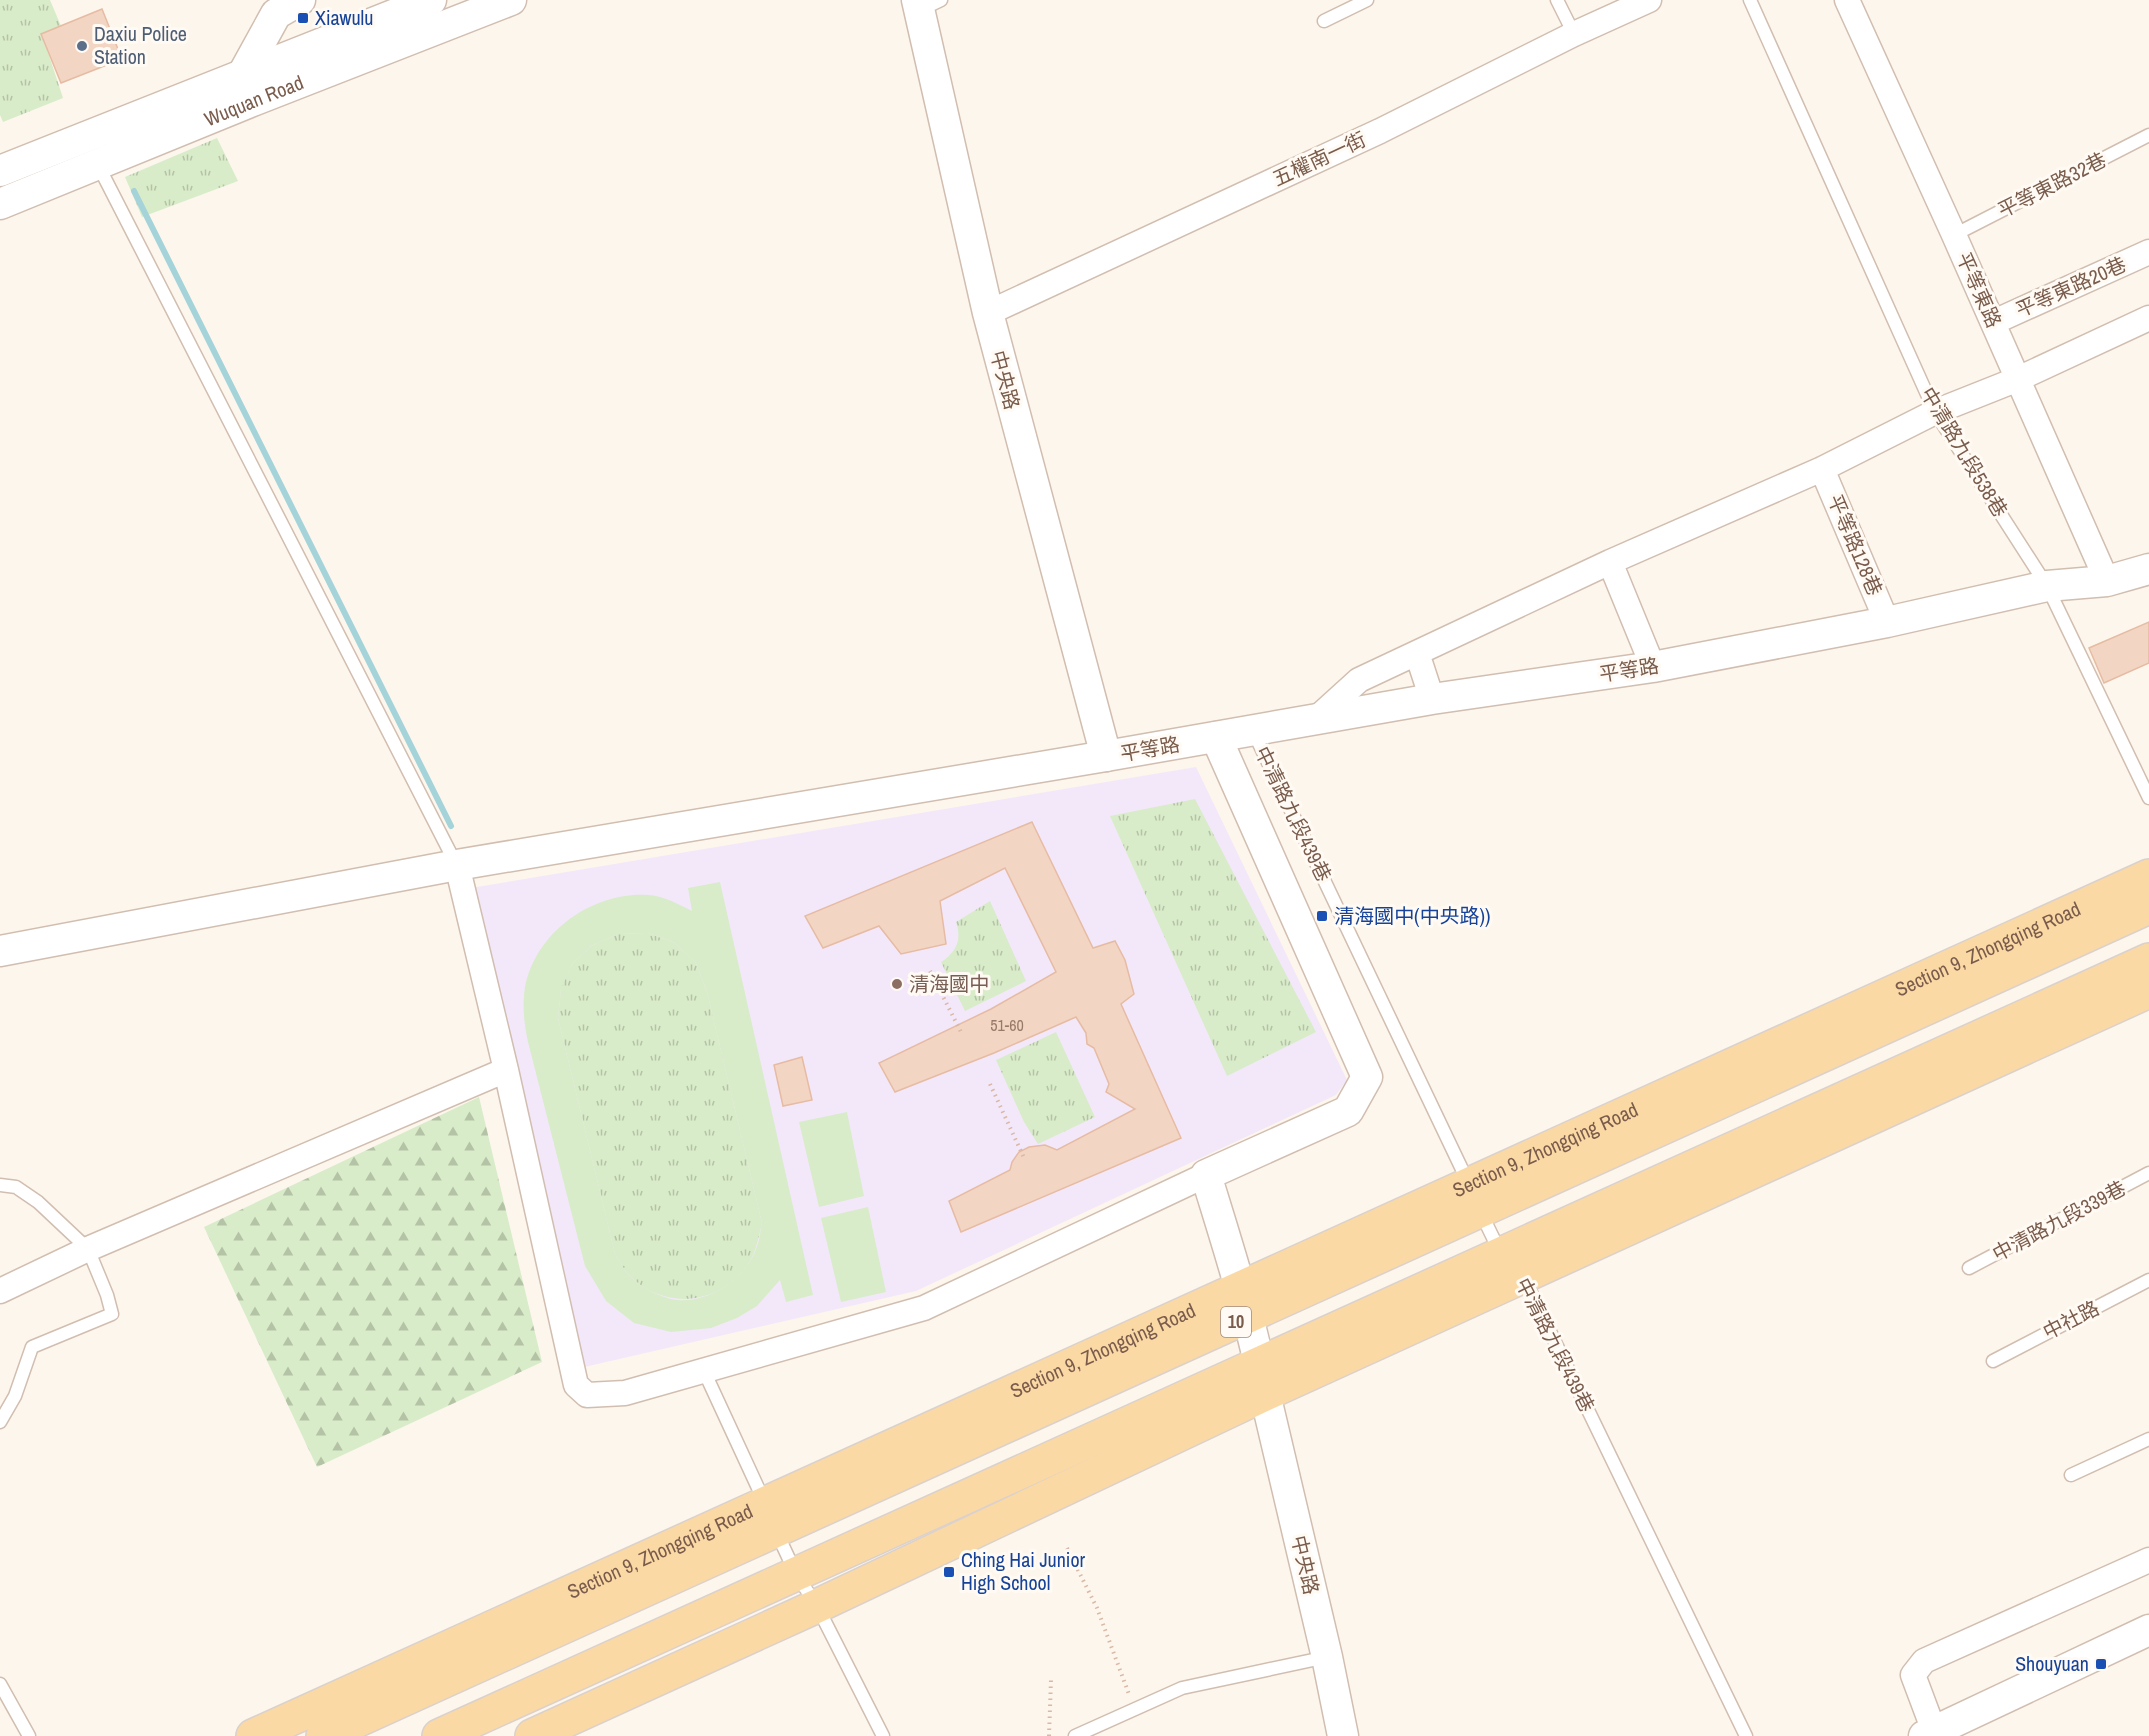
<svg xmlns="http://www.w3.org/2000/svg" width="2149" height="1736" font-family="'Archivo Narrow','Noto Sans TC',sans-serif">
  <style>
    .education { fill: #f3e8fa }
    .grass { fill: url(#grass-tufts) }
    .forest { fill: url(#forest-firs) }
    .garden { fill: #d8ecc9; fill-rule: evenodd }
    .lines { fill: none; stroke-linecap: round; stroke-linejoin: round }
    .stream { stroke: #a5d3da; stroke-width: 6 }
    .building { fill: #f3d5c3; stroke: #e6bba3; stroke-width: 1.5 }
    .service-casing { stroke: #d1beb0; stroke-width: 15 }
    .minor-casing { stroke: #d1beb0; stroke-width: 27 }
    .tertiary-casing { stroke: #d1beb0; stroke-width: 33 }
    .primary-casing { stroke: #dad1cd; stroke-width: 36 }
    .path { stroke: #d9b8a5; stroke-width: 4; stroke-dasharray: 1.5 4.5; stroke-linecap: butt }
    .service { stroke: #fff; stroke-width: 12 }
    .minor { stroke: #fff; stroke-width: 24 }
    .tertiary { stroke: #fff; stroke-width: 30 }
    .primary { stroke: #fbd9a5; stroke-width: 33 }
    .transit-dot { fill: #1a4fb4; stroke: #fffaf3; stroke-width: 2 }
    .service-dot { fill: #5c6f8a; stroke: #fffaf3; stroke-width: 2 }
    .education-dot { fill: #8d6e63; stroke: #fffaf3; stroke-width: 2 }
    .labels { text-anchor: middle; stroke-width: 6; stroke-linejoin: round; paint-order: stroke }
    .number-label { font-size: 16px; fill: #987a6a }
    .shield { fill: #fffaf3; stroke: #a28b7f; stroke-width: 1.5 }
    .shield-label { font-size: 18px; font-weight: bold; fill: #7a5c4d }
    .transit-label { font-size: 20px; fill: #164399; stroke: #fffaf3; text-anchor: start }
    .service-label { font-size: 20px; fill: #4e5e75; stroke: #fffaf3; text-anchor: start }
    .street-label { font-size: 20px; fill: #7a5c4d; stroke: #fffaf3 }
    .education-label { font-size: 20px; fill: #785e54; stroke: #fffaf3; text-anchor: start }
  </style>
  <defs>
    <pattern id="grass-tufts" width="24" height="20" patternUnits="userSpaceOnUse" patternTransform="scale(1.5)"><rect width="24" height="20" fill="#d8ecc9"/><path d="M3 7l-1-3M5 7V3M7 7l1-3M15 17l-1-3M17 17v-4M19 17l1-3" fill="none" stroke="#b4c2a5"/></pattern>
    <pattern id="forest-firs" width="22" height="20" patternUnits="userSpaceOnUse" patternTransform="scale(1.5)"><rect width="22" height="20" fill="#d8ecc9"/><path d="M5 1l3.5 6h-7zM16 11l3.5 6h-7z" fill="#b4c2a5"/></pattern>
  </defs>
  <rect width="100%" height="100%" fill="#fdf6ec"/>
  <path class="education" d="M1196 767 1347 1080 1336 1095 916 1291 580 1368 471 888Z"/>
  <path class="grass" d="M0 0H50L61 26 42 34 63 98 3 122 0 115Z
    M217 138 238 181 142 217 125 177Z
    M1195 799 1316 1032 1227 1076 1110 816Z
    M990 901 1026 981 965 1011 941 962C957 952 962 939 956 922Z
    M648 933 675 943 696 963 707 992 762 1223C758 1241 755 1257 743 1271 714 1305 664 1309 631 1277 624 1271 620 1261 615 1254L558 1018 561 988 572 964 591 946 618 934Z
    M1056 1032 1095 1117 1038 1144 1024 1122 996 1060Z"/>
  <path class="forest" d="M479 1097 542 1362 317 1467 204 1227Z"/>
  <path class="garden" d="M720 882 813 1295 786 1302 780 1280 757 1306 737 1318 711 1328 671 1332 634 1323 606 1301 585 1266 528 1042C524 1023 522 1006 525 987 536 931 594 891 649 895 664 896 678 904 692 911L688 888ZM648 933 675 943 696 963 707 992 762 1223C760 1231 760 1239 757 1246 747 1278 710 1303 677 1300 661 1298 642 1288 631 1277 624 1271 620 1261 615 1254L558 1018 561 989 572 964 591 946 618 934Z
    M847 1112 864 1196 819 1207 799 1122Z
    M868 1207 886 1292 841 1302 821 1218Z"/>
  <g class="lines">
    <path class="stream" d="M134 191 451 826"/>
  </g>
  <path class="building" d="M102 9 122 59 61 83 41 34Z
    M2149 622V663L2104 683 2089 648Z
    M1032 822 1093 948 1115 941 1125 960 1134 994 1121 1004 1181 1138 961 1232 949 1201 1010 1170 1012 1162 1019 1152 1029 1147 1045 1145 1057 1150 1135 1109 1106 1092 1109 1084 1094 1048 1087 1044 1086 1033 1076 1017 994 1053 895 1092 879 1063 991 1009 1056 972 1005 868 940 901 946 944 901 954 879 926 823 948 805 916Z
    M802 1057 812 1100 783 1106 774 1065Z"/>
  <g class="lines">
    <g class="service-casing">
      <path id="service" d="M1557 0 1574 34
        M1750 0 1935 412 2047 586 2149 798
        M920 10 941 0
        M1324 21 1367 0
        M98 165 456 864
        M1954 235 2149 135
        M1253 731 1469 1184
        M0 1185 16 1187 38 1202 88 1249 107 1295 112 1314 32 1347 15 1396 0 1422
        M1480 1211 1500 1252
        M1969 1268 2149 1173
        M1524 1278 1746 1736
        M1993 1361 2149 1280
        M704 1371 765 1503
        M2071 1475 2149 1439
        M776 1531 796 1574 817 1606 883 1736
        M0 1684 29 1736
        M1075 1736 1182 1688 1327 1657"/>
    </g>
    <g class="minor-casing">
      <path id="minor" d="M1847 0 1954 235 2107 581
        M988 313 1380 131 1574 34 1649 0
        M1994 322 2149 252
        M1822 469 1887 622
        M1610 562 1653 667
        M1417 653 1432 699
        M1316 719 1359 680 1610 562 1822 469 1935 412 2018 379 2149 318
        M457 865 506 1070 576 1385 587 1395 625 1393 924 1308 1206 1175
        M0 1291 88 1249 506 1070
        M1934 1731 1913 1675 1924 1661 2149 1560"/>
    </g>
    <g class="tertiary-casing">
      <g id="tertiary">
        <path d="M917 0 988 313 1106 756"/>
        <path d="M243 74 276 14 300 0"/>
        <path d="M0 171 431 0"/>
        <path id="s1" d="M0 204 255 100 511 0"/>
        <path d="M1216 737 1367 1077 1348 1111 1206 1175C1228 1247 1252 1320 1265 1394L1327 1657 1343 1736"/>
        <path d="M0 951 457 865 1106 756 1432 699 1653 667 1887 622 2047 586 2107 581 2149 569"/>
        <path d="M1924 1736 2149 1630"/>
      </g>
    </g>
    <g class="primary-casing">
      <g id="primary">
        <path id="s2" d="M253 1736 2149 876"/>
        <path d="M323 1736 2149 907"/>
        <path d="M439 1736 2149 960"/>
        <path d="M532 1736 817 1606 1265 1394 2149 991"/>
      </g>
    </g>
    <path class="path" d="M930 971 961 1032
      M990 1084 1025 1160
      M1067 1548 1097 1608 1130 1697
      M1049 1736 1051 1680"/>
    <use href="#service" class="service"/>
    <use href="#minor" class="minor"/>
    <use href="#tertiary" class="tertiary"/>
    <use href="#primary" class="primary"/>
  </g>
  <g class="transit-dot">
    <rect x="297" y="12" width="12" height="12" rx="3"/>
    <rect x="1316" y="910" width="12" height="12" rx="3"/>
    <rect x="943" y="1566" width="12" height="12" rx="3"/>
    <rect x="2095" y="1658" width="12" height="12" rx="3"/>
  </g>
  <circle class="service-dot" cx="82" cy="46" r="6"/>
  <circle class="education-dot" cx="897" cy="984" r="6"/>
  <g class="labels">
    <g class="number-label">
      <text x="1007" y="1031">51-60</text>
    </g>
    <rect class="shield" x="1221" y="1307" width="30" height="30" rx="4.5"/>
    <g class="shield-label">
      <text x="1236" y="1328">10</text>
    </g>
    <g class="transit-label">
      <text x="315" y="25">Xiawulu</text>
      <text x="1334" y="923">清海國中(中央路))</text>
      <text x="961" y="1567">Ching Hai Junior<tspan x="961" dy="23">High School</tspan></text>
      <text x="2089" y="1671" text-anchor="end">Shouyuan</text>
    </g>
    <g class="service-label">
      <text x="94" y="41">Daxiu Police<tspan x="94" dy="23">Station</tspan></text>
    </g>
    <g class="street-label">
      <text dy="7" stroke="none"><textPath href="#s1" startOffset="274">Wuquan Road</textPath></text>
      <text transform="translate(1319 159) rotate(-25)" y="7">五權南一街</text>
      <text transform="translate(2052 185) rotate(-27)" y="7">平等東路32巷</text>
      <text transform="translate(2071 287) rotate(-24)" y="7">平等東路20巷</text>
      <text transform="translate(1979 290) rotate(66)" y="7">平等東路</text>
      <text transform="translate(1005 380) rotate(75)" y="7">中央路</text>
      <text transform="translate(1964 452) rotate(59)" y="7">中清路九段538巷</text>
      <text transform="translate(1855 545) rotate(67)" y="7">平等路128巷</text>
      <text transform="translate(1629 670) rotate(-9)" y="7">平等路</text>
      <text transform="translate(1150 749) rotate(-10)" y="7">平等路</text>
      <text transform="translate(1293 814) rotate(64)" y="7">中清路九段439巷</text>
      <text dy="7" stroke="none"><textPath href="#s2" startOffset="1905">Section 9, Zhongqing Road</textPath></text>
      <text dy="7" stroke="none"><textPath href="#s2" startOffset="1419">Section 9, Zhongqing Road</textPath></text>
      <text transform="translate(2059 1221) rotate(-28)" y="7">中清路九段339巷</text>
      <text transform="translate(2071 1320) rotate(-27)" y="7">中社路</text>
      <text transform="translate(1555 1345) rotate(63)" y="7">中清路九段439巷</text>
      <text dy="7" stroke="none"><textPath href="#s2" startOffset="933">Section 9, Zhongqing Road</textPath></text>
      <text dy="7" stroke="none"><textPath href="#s2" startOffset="447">Section 9, Zhongqing Road</textPath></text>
      <text transform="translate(1305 1565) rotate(77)" y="7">中央路</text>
    </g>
    <g class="education-label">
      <text x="909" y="991">清海國中</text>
    </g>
  </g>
</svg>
